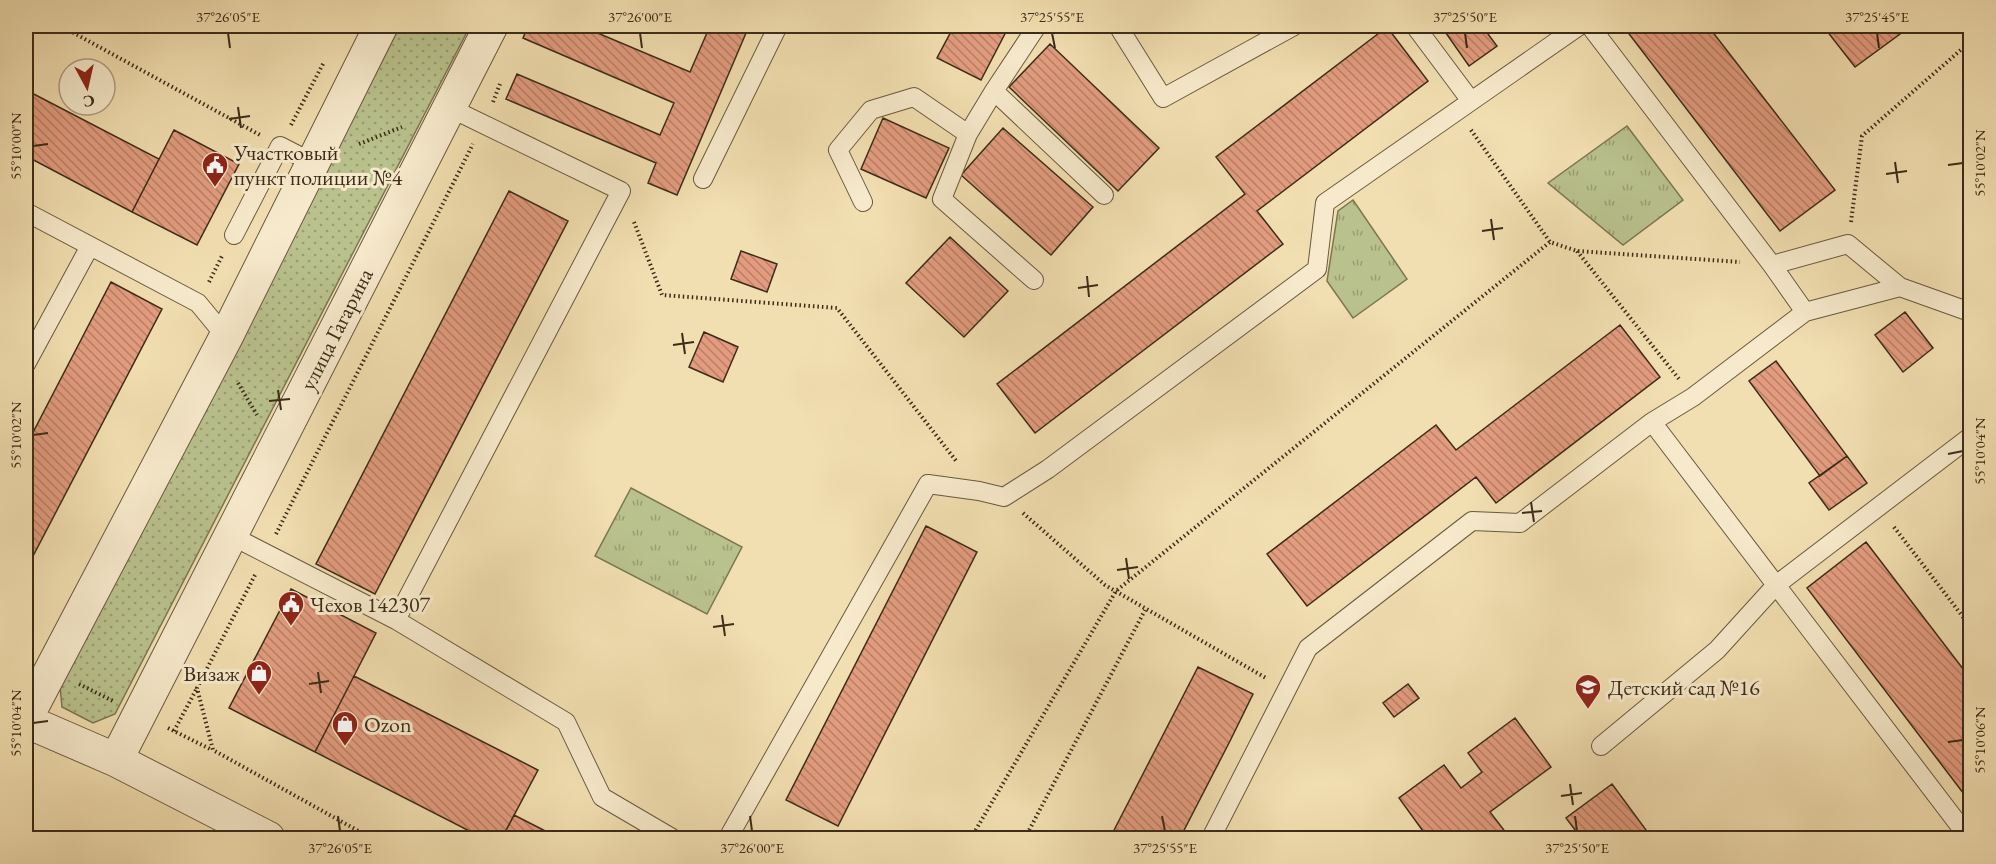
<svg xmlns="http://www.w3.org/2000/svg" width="1996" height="864" font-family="'EB Garamond',serif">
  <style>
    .grass { fill: url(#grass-dots); stroke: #7a7753; stroke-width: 1.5 }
    .park { fill: url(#park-tufts); stroke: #7a7753; stroke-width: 1.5 }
    .building { fill: url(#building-back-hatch); stroke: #3c2c19; stroke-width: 1.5 }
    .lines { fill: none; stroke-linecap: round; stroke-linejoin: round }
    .lane-casing { stroke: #6a593f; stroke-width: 20 }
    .street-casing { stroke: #6a593f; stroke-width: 35 }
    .path { stroke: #3c2c19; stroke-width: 4; stroke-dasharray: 1.5 3; stroke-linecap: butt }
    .lane { stroke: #f7eacc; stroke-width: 18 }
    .street { stroke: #f7eacc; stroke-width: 33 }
    .ticks { fill: none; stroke: #3c2c19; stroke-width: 2 }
    .labels { text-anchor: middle; stroke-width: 6; stroke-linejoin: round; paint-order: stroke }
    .poi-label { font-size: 22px; fill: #3c2c19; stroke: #f7eacc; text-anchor: start }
    .street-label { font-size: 22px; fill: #3c2c19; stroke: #f7eacc }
    .neatline { fill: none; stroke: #3c2c19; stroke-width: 2 }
    .ticks-label { font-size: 15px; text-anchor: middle; fill: #3c2c19 }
  </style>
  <defs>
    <pattern id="grass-dots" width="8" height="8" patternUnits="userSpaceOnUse" patternTransform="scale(1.5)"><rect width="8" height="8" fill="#b9c28d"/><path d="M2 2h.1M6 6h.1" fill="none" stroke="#989e72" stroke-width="1.8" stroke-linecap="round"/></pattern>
    <pattern id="park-tufts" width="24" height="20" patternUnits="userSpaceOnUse" patternTransform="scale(1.5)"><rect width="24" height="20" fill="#b9c28d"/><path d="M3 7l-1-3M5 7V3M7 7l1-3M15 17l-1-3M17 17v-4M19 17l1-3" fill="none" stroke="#989e72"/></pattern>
    <pattern id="building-back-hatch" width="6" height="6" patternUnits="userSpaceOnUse" patternTransform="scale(1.5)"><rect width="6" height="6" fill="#e39c7f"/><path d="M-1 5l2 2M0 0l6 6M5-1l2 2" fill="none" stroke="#b97f67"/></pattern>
  </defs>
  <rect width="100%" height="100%" fill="#f2dfb1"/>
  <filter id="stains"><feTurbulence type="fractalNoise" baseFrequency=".00333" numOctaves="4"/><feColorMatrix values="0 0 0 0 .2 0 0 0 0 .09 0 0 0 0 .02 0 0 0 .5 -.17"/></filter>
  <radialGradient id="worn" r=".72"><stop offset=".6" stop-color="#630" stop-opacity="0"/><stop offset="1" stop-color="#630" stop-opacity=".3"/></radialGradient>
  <path class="grass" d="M400 26H470L115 714 93 723 62 707 60 686Z"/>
  <path class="park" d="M1627 126 1683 200 1623 245 1548 183Z
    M1353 200 1407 279 1353 318 1327 281 1338 211Z
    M631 488 742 547 707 614 595 556Z"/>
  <path class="building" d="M528 26H581L690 72 710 26H749L677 195 648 183 656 163 506 99 517 74 660 135 674 103 523 38Z
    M954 26H1009L981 80 937 58Z
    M1441 26H1482L1497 46 1469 66Z
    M1623 26H1708L1835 190 1780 231Z
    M1823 26H1911L1855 67Z
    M1387 27 1428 81 1257 211 1283 244 1035 433 997 384 1245 194 1216 157Z
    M1050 44 1159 148 1118 191 1009 87Z
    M26 90 159 159 132 212 26 156Z
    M883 118 949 148 926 198 861 169Z
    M1003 128 1093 207 1051 255 961 175Z
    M174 130 239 164 197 245 132 212Z
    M509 191 568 221 375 594 316 564Z
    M950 237 1008 291 964 337 906 283Z
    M741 251 777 264 767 292 731 279Z
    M111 282 162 309 32 558 26 555V446Z
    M1905 312 1933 348 1903 372 1875 335Z
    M1620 325 1660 377 1496 503 1476 477 1307 606 1267 554 1436 425 1456 450Z
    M704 332 738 347 723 382 689 367Z
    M1776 361 1847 456 1820 476 1749 381Z
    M1847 456 1867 483 1829 510 1809 483Z
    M926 526 977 552 838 826 786 800Z
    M1866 542 1970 678V802L1807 588Z
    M291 589 376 633 315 752 229 708Z
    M1198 667 1253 694 1230 741 1180 838H1110Z
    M354 676 538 770 502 838H483L315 752Z
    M1408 684 1419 698 1394 717 1383 703Z
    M1515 718 1551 767 1490 812 1510 838H1428L1399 798 1444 765 1461 788 1482 772 1468 753Z
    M1612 784 1649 834 1643 838H1581L1566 818Z
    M514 815 557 837 560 838H502Z"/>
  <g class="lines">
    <g class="lane-casing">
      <path id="lane" d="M1118 26 1163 98 1294 26
        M1415 26 1471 101
        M1590 26 1772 265
        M994 91 1104 195
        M703 179 778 26
        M863 202 838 150 871 110 914 97 968 134
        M26 212 198 303 226 337
        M234 235 280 146 313 163
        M1034 280 942 199 968 134 994 91 1037 26
        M1805 312 1900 287
        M26 364 90 246
        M1652 422 1693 397 1805 312 1772 265 1848 244 1900 287 1970 312
        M230 535 396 620 566 722 602 797 672 838
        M396 620 621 191 450 108
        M728 838 928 484 979 491 1004 497 1048 469 1317 269 1325 203 1579 26
        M1211 838 1308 648 1472 521 1520 523 1652 422 1776 585 1717 650 1601 746
        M1969 838 1776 585 1970 437"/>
    </g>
    <g class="street-casing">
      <path id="street" d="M26 718 226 337 381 26
        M26 721 116 760 268 838
        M116 760 491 26"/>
    </g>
    <path class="path" d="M61 26 260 135
      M493 102 500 84
      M291 125 324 62
      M1471 130 1550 242 1577 251 1740 262
      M359 144 402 127
      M634 222 662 295 837 308 957 462
      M1851 222 1862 136 1970 42
      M1577 251 1679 379
      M209 282 222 256
      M238 383 257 415
      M1023 513 1105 585 1266 678
      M1894 527 1970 626
      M276 534 473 144
      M255 575 197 688 213 750 371 838
      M79 684 113 701
      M168 728 212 750
      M174 731 197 688
      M971 838 1116 591 1550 242
      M1025 838 1145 610"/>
    <use href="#lane" class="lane"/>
    <use href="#street" class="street"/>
  </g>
  <path class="ticks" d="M228 33 230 48M640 33 642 48M1052 33 1055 48M1465 33 1467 48M1877 33 1879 48M238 107 241 128M229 119 250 116M33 146 48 144M1895 162 1898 183M1948 165 1963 163M1886 174 1907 171M1491 219 1494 240M1482 231 1503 228M1087 276 1089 297M1078 288 1098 285M682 333 685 354M673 345 694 342M278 390 281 410M269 401 290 399M33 435 48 433M1948 454 1963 451M1531 502 1534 522M1522 513 1542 511M1126 558 1129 579M1117 570 1138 567M722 615 725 636M713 627 734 624M318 672 321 693M309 684 329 681M33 723 48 721M1948 742 1963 740M1570 784 1573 805M1561 796 1582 793M338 816 340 831M750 816 752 831M1162 816 1165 831M1575 816 1577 831"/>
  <defs>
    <g id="civic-pin" transform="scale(1.35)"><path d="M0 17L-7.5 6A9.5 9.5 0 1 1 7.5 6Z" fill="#8f2418" stroke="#f7eacc"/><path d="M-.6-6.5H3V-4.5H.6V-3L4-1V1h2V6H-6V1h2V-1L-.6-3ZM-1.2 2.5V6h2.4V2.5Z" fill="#fff"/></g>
    <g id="shop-pin" transform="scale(1.35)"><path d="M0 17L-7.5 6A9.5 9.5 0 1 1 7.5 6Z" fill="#8f2418" stroke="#f7eacc"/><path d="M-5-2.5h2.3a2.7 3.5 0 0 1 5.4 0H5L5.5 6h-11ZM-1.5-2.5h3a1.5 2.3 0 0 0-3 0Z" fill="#fff"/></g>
    <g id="school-pin" transform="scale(1.35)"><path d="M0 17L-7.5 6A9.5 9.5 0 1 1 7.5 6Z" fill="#8f2418" stroke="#f7eacc"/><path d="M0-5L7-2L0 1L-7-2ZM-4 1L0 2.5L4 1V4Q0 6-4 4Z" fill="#fff"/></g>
  </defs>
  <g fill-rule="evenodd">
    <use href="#civic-pin" x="215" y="165"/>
    <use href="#civic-pin" x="291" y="604"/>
    <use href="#shop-pin" x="259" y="673"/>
    <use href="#school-pin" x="1588" y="687"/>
    <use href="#shop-pin" x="345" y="724"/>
  </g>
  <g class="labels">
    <g class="poi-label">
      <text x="234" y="160">Участковый<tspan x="234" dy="25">пункт полиции №4</tspan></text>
      <text x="310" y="612">Чехов 142307</text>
      <text x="240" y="681" text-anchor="end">Визаж</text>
      <text x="1608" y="695">Детский сад №16</text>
      <text x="364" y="732">Ozon</text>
    </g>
    <g class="street-label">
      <text transform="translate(336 329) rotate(-63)" y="8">улица Гагарина</text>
    </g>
  </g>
  <rect width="1996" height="864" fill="none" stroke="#f2dfb1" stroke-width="66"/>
  <g transform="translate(87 87) rotate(172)"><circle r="28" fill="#f7eacc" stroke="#ac9e84" stroke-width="1.5"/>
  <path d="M0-4.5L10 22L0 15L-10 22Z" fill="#8f2418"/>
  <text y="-9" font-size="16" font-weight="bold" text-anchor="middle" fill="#3c2c19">С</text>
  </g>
  <rect x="33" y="33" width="1930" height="798" class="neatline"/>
  <g class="ticks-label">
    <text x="228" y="22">37°26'05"E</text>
    <text x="640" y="22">37°26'00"E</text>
    <text x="1052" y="22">37°25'55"E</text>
    <text x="1465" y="22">37°25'50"E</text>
    <text x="1877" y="22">37°25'45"E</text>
    <text transform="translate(16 146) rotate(-90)" y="5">55°10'00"N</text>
    <text transform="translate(1980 163) rotate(-90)" y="5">55°10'02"N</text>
    <text transform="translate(16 435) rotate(-90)" y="5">55°10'02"N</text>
    <text transform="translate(1980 451) rotate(-90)" y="5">55°10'04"N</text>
    <text transform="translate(16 723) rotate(-90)" y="5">55°10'04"N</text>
    <text transform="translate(1980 740) rotate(-90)" y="5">55°10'06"N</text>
    <text x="340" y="853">37°26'05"E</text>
    <text x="752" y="853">37°26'00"E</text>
    <text x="1165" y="853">37°25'55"E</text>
    <text x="1577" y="853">37°25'50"E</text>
  </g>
  <rect width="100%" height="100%" filter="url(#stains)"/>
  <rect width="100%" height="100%" fill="url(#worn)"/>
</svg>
